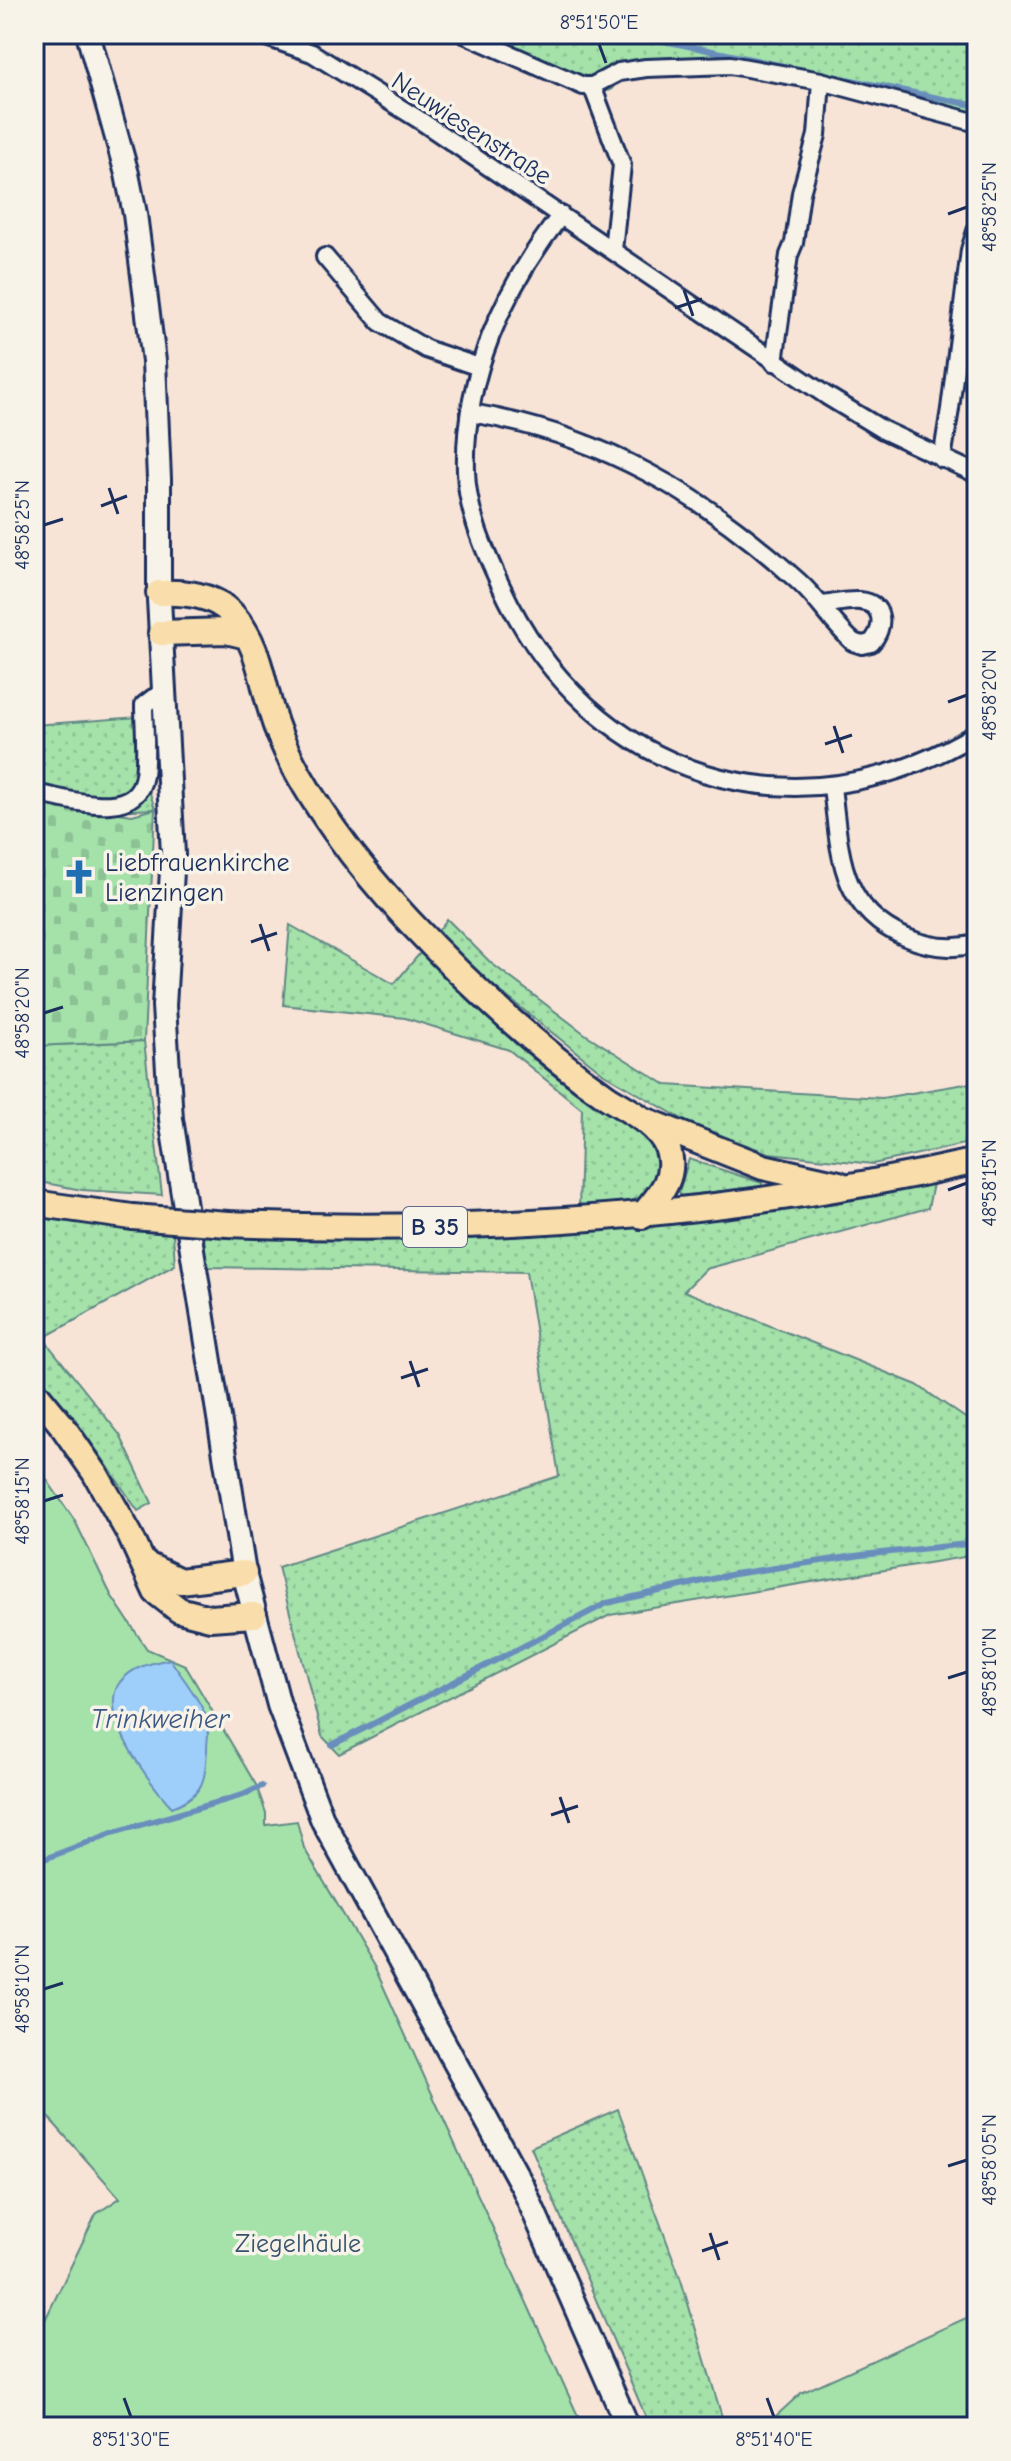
<svg xmlns="http://www.w3.org/2000/svg" width="1011" height="2461" font-family="'Comic Neue',sans-serif">
  <style>
    .grass { fill: url(#grass-dots); stroke: #608884; stroke-width: 2 }
    .cemetery { fill: url(#cemetery-stones); stroke: #608884; stroke-width: 2 }
    .green { fill: #a4e2aa; stroke: #608884; stroke-width: 2 }
    .water { fill: #9ecefa; stroke: #6a8ebc; stroke-width: 2 }
    .lines { fill: none; stroke-linecap: round; stroke-linejoin: round }
    .stream { stroke: #6a8ebc; stroke-width: 6 }
    .street-casing { stroke: #1b2f5e; stroke-width: 22 }
    .secondary-casing { stroke: #1b2f5e; stroke-width: 28 }
    .primary-casing { stroke: #1b2f5e; stroke-width: 30 }
    .street { stroke: #f7f3e8; stroke-width: 16 }
    .secondary { stroke: #f7f3e8; stroke-width: 22 }
    .primary { stroke: #f9deab; stroke-width: 24 }
    .primary-bridge-casing { stroke: #1b2f5e; stroke-width: 30; stroke-linecap: butt }
    .primary-bridge { stroke: #f9deab; stroke-width: 24 }
    .ticks { fill: none; stroke: #1b2f5e; stroke-width: 3 }
    .labels { text-anchor: middle; stroke-width: 7; stroke-linejoin: round; paint-order: stroke }
    .shield { fill: #f7f3e8; stroke: #5d6a87; stroke-width: 2 }
    .shield-label { font-size: 24px; font-weight: bold; fill: #1b2f5e }
    .street-label { font-size: 26px; fill: #1b2f5e; stroke: #f7f3e8 }
    .poi-label { font-size: 26px; fill: #1b2f5e; stroke: #f7f3e8; text-anchor: start }
    .park-label { font-size: 26px; fill: #36536d; stroke: #f7f3e8 }
    .water-label { font-size: 28px; font-style: italic; fill: #3c5785; stroke: #f7f3e8 }
    .neatline { fill: none; stroke: #1b2f5e; stroke-width: 3 }
    .ticks-label { font-size: 20px; text-anchor: middle; fill: #1b2f5e }
  </style>
  <defs>
    <pattern id="grass-dots" width="8" height="8" patternUnits="userSpaceOnUse" patternTransform="scale(2)"><rect width="8" height="8" fill="#a4e2aa"/><path d="M2 2h.1M6 6h.1" fill="none" stroke="#8dc295" stroke-width="1.8" stroke-linecap="round"/></pattern>
    <pattern id="cemetery-stones" width="16" height="16" patternUnits="userSpaceOnUse" patternTransform="scale(2)"><rect width="16" height="16" fill="#a4e2aa"/><path d="M2 7V4a2 2 0 0 1 4 0v3zM10 15v-3a2 2 0 0 1 4 0v3z" fill="#8dc295"/></pattern>
  </defs>
  <rect width="100%" height="100%" fill="#f8e4d7"/>
  <filter id="ink" filterUnits="userSpaceOnUse"><feTurbulence type="fractalNoise" baseFrequency=".0125" numOctaves="2"/><feDisplacementMap in="SourceGraphic" scale="16" xChannelSelector="R" yChannelSelector="G"/><feConvolveMatrix kernelMatrix="1 2 1 2 8 2 1 2 1" color-interpolation-filters="sRGB"/></filter>
  <g filter="url(#ink)">
    <path class="grass" d="M472 34H977V130L745 72 621 75 611 90 591 95Z
      M138 717 140 761 155 809 111 811 34 800V725Z
      M447 919 491 963 585 1034 666 1085 882 1098 977 1082V1141L873 1164 769 1153 696 1127 604 1074 486 980 436 934Z
      M290 925 394 984 421 952C456 986 494 1017 533 1048 553 1065 571 1085 593 1101 610 1115 632 1125 648 1141 654 1148 659 1159 659 1169 658 1206 605 1206 579 1208L582 1109 509 1050 405 1018 283 1005Z
      M144 1041 162 1195 82 1190 34 1181V1046Z
      M689 1159 762 1183V1186L681 1196 679 1192Z
      M934 1179 928 1208 706 1269 684 1291 917 1385 977 1426V1555L610 1615 339 1754 322 1736 278 1567 559 1476 526 1272 206 1267 204 1233C305 1236 406 1242 507 1237 651 1230 793 1205 934 1179Z
      M34 1213 173 1233 175 1265 43 1338 120 1435 152 1503 138 1511 98 1452 34 1369Z
      M618 2109 681 2280 725 2427H650L531 2147Z"/>
    <path class="cemetery" d="M34 800 132 815 155 809 144 1041 34 1046Z"/>
    <path class="green" d="M34 1461 75 1521 111 1595 147 1649 185 1665 256 1785 266 1813V1825L297 1821 304 1848 375 1968 583 2427H34V2343L96 2214 120 2198 34 2101Z
      M977 2313V2418L951 2427H764L801 2393Z"/>
    <path class="water" d="M170 1659C183 1679 198 1696 207 1718 210 1727 207 1739 207 1749 205 1781 204 1795 172 1807 150 1784 96 1713 120 1682 133 1666 152 1663 170 1659Z"/>
    <g class="lines">
      <path class="stream" d="M654 34 664 41 977 106
        M332 1745 607 1603 734 1574 862 1555 977 1543
        M34 1863 112 1833 243 1795 262 1786"/>
      <g class="street-casing">
        <path id="street" d="M258 34 312 53 418 119 827 396 883 430 977 474
          M464 34 583 86H592L619 72 646 68 730 65 821 81 977 123
          M592 86 622 165 613 250
          M561 215C504 288 463 377 466 471 467 511 484 550 501 586 589 778 796 844 977 733
          M325 257 380 322 426 349 479 367
          M774 362 789 255 794 243 801 193 817 135 821 81
          M471 413C600 434 703 494 799 582 819 600 833 624 853 642L862 645 871 643C885 628 885 603 860 601 847 600 833 604 821 605
          M942 459 950 409 970 250 977 228
          M832 787C840 850 838 908 905 937 928 947 953 950 977 944
          M34 793C66 798 137 824 144 775 147 752 144 728 144 705L153 698 165 695"/>
      </g>
      <g class="secondary-casing">
        <path id="secondary" d="M88 34 127 174 135 214 154 361 159 479V599L173 854 164 1006 171 1119 244 1573 279 1705 323 1821 523 2187 628 2427"/>
      </g>
      <g class="primary-casing">
        <path id="primary" d="M159 593C184 592 213 594 232 614 263 647 262 692 278 731 303 795 361 870 408 920 469 985 534 1046 607 1097 627 1110 657 1123 667 1147 678 1176 660 1195 642 1216
          M161 633 226 631 247 636
          M647 1121 763 1167 839 1184
          M34 1203 132 1217
          M228 1224C481 1234 730 1217 977 1161
          M34 1391 61 1424 95 1473 130 1535 156 1592 179 1610 210 1618 254 1615
          M145 1564 180 1581 244 1573"/>
      </g>
      <use href="#street" class="street"/>
      <use href="#secondary" class="secondary"/>
      <use href="#primary" class="primary"/>
      <g class="primary-bridge-casing">
        <path id="primary-bridge" d="M132 1217 228 1224"/>
      </g>
      <use href="#primary-bridge" class="primary-bridge"/>
    </g>
  </g>
  <path class="ticks" d="M599 44 606 63M948 214 967 207M684 290 693 316M675 308 702 299M109 488 118 514M101 506 127 496M44 525 63 519M948 702 967 695M834 726 843 753M825 744 852 735M260 924 269 951M251 942 277 933M44 1013 63 1007M948 1190 967 1183M410 1361 419 1387M401 1378 428 1369M44 1501 63 1495M948 1678 967 1672M560 1797 569 1823M551 1815 578 1806M44 1989 63 1983M948 2166 967 2160M710 2233 719 2260M702 2251 728 2242M124 2398 131 2417M767 2398 774 2417"/>
  <defs>
    <g id="church-bare" transform="scale(2.76)"><path d="M-1.2-6h2.4v3.5h3.3v2.4h-3.3V6h-2.4V-.1h-3.3v-2.4h3.3Z" fill="#1f6fb2" stroke="#f7f3e8" stroke-width="2.5" paint-order="stroke"/></g>
  </defs>
  <g fill-rule="evenodd">
    <use href="#church-bare" x="79" y="877"/>
  </g>
  <g class="labels">
    <rect class="shield" x="403" y="1207" width="64" height="40" rx="6"/>
    <g class="shield-label">
      <text x="435" y="1235">B 35</text>
    </g>
    <g class="street-label">
      <text transform="translate(472 128) rotate(33)" y="9">Neuwiesenstraße</text>
    </g>
    <g class="poi-label">
      <text x="105" y="871">Liebfrauenkirche<tspan x="105" dy="30">Lienzingen</tspan></text>
    </g>
    <g class="park-label">
      <text x="298" y="2252">Ziegelhäule</text>
    </g>
    <g class="water-label">
      <text x="160" y="1728">Trinkweiher</text>
    </g>
  </g>
  <rect width="1011" height="2461" fill="none" stroke="#f7f3e8" stroke-width="88"/>
  <rect x="44" y="44" width="923" height="2373" class="neatline"/>
  <g class="ticks-label">
    <text x="599" y="29">8°51'50"E</text>
    <text transform="translate(989 207) rotate(-90)" y="7">48°58'25"N</text>
    <text transform="translate(22 525) rotate(-90)" y="7">48°58'25"N</text>
    <text transform="translate(989 695) rotate(-90)" y="7">48°58'20"N</text>
    <text transform="translate(22 1013) rotate(-90)" y="7">48°58'20"N</text>
    <text transform="translate(989 1183) rotate(-90)" y="7">48°58'15"N</text>
    <text transform="translate(22 1501) rotate(-90)" y="7">48°58'15"N</text>
    <text transform="translate(989 1672) rotate(-90)" y="7">48°58'10"N</text>
    <text transform="translate(22 1989) rotate(-90)" y="7">48°58'10"N</text>
    <text transform="translate(989 2160) rotate(-90)" y="7">48°58'05"N</text>
    <text x="131" y="2446">8°51'30"E</text>
    <text x="774" y="2446">8°51'40"E</text>
  </g>
</svg>
